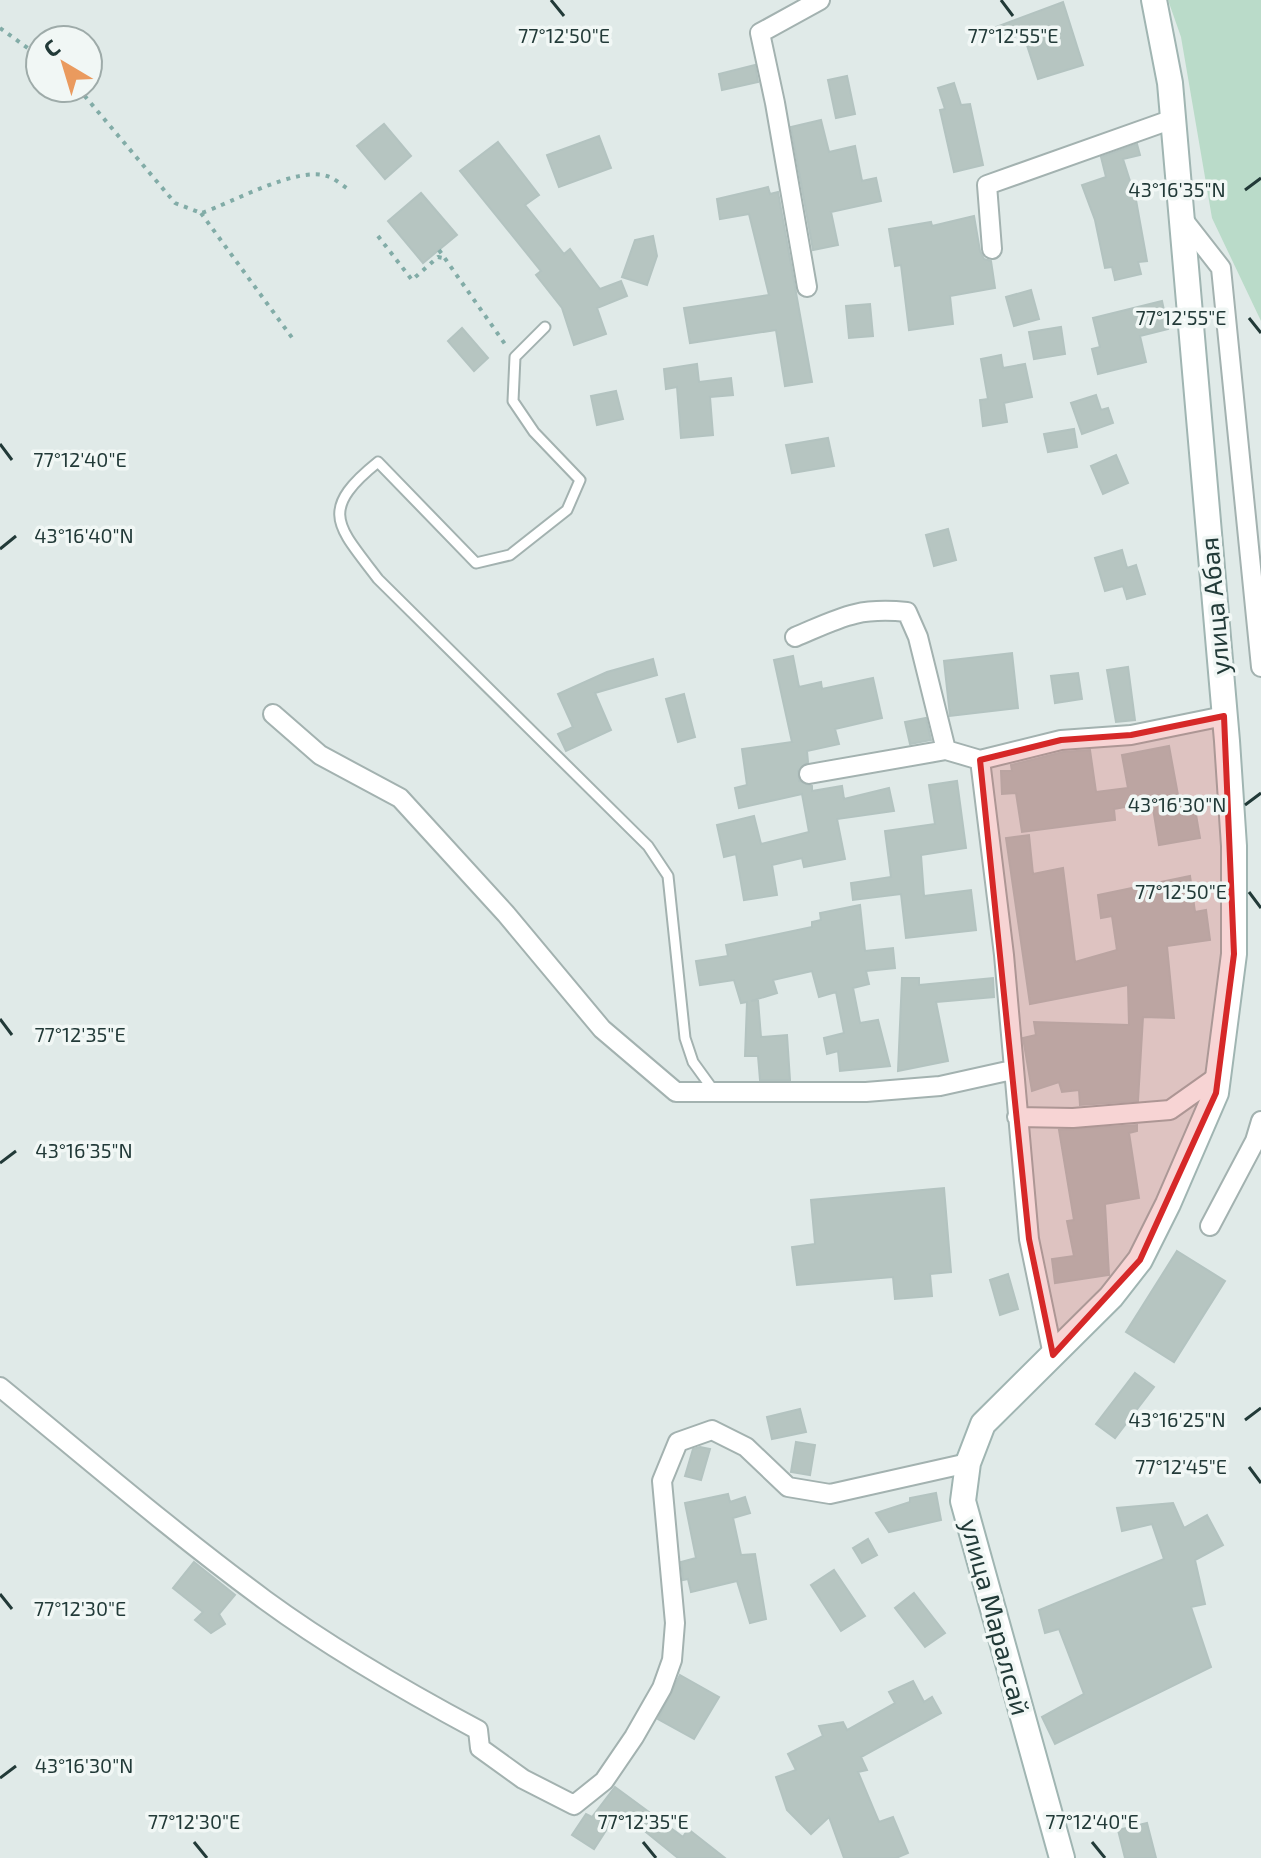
<svg xmlns="http://www.w3.org/2000/svg" width="1261" height="1858" font-family="'Exo 2',sans-serif">
  <style>
    .green { fill: #badbc9 }
    .building { fill: #b6c5c1; stroke: #b3c3c0; stroke-width: 2 }
    .lines { fill: none; stroke-linecap: round; stroke-linejoin: round }
    .lane-casing { stroke: #a3b2b0; stroke-width: 13 }
    .street-casing { stroke: #a3b2b0; stroke-width: 22 }
    .secondary-casing { stroke: #a0b5b2; stroke-width: 28 }
    .path { stroke: #82aca7; stroke-width: 4; stroke-dasharray: 4 6; stroke-linecap: butt }
    .lane { stroke: #fff; stroke-width: 9 }
    .street { stroke: #fff; stroke-width: 18 }
    .secondary { stroke: #fff; stroke-width: 24 }
    .marked { fill: #d62828; fill-opacity: 0.2; stroke: #d62828; stroke-width: 6; stroke-linejoin: round }
    .ticks { fill: none; stroke: #223a38; stroke-width: 3 }
    .labels { text-anchor: middle; stroke-width: 7; stroke-linejoin: round; paint-order: stroke }
    .street-label { font-size: 26px; fill: #223a38; stroke: #f1f7f5 }
    .ticks-label { font-size: 20px; text-anchor: middle; fill: #223a38; stroke: #f1f7f5; stroke-width: 7; stroke-linejoin: round; paint-order: stroke }
  </style>
  <rect width="100%" height="100%" fill="#e0eae8"/>
  <path class="green" d="M1168 0H1261V321L1212 218 1181 37Z"/>
  <path class="building" d="M1063 2 1083 65 1038 79 1023 33 1002 42 996 27Z
    M755 65 758 82 722 90 719 74Z
    M847 76 855 114 836 118 828 80Z
    M954 83 961 105 970 104 983 165 954 172 940 110 945 109 938 88Z
    M821 120 829 152 855 146 862 181 876 178 881 201 831 212 838 245 813 250 791 127Z
    M384 124 411 156 385 179 357 146Z
    M599 136 611 168 559 187 547 155Z
    M498 142 539 195 525 205 564 254 570 249 600 289 621 281 627 296 597 308 606 334 574 345 562 308 536 275 541 271 460 171Z
    M1137 144 1140 155 1123 159 1136 200 1147 261 1138 262 1141 274 1115 280 1112 267 1105 268 1095 220 1082 185 1106 177 1101 157Z
    M768 187 770 194 778 192 812 382 785 386 776 330 690 343 684 308 769 295 749 214 720 219 717 199Z
    M421 193 457 235 423 263 388 221Z
    M974 216 980 251 984 259 991 261 995 288 950 296 953 324 909 330 901 265 895 266 889 229 931 222 932 226Z
    M653 236 657 256 647 285 622 277 635 240Z
    M1031 290 1039 319 1014 326 1006 297Z
    M1162 301 1168 329 1140 336 1146 362 1098 374 1092 349 1100 347 1093 318Z
    M870 304 873 336 849 338 846 306Z
    M1061 327 1065 354 1034 359 1029 332Z
    M462 328 488 358 474 371 448 341Z
    M1001 355 1003 368 1025 364 1032 397 1004 403 1007 422 983 426 980 400 988 399 981 359Z
    M697 364 699 382 731 378 733 395 710 397 713 435 681 438 677 387 666 389 664 369Z
    M616 391 623 419 597 425 591 396Z
    M1096 395 1101 410 1108 408 1113 423 1082 434 1071 403Z
    M1074 429 1077 447 1048 452 1044 434Z
    M828 438 834 466 792 473 786 445Z
    M1116 455 1128 483 1103 494 1091 466Z
    M948 529 956 560 934 566 926 535Z
    M1122 550 1127 568 1136 565 1145 594 1127 599 1123 586 1105 591 1095 558Z
    M1012 653 1018 708 950 716 944 661Z
    M793 656 799 687 821 682 822 689 873 678 882 718 835 729 839 744 807 751 808 762 798 771 799 781 812 786V791L842 786 844 799 889 788 894 811 837 819 845 859 804 867 802 858 772 865 777 895 744 900 736 854 724 857 717 825 754 816 761 844 809 832 802 794 739 808 735 788 747 785 742 749 792 742 774 660Z
    M653 659 657 675 595 693 611 730 566 751 558 734 573 727 558 694 607 672Z
    M1128 667 1135 720 1116 722 1107 670Z
    M1078 673 1082 699 1055 703 1051 676Z
    M684 694 695 737 678 742 666 699Z
    M926 718 931 740 910 744 905 722Z
    M1169 746 1180 806 1194 803 1200 838 1159 845 1152 802 1114 809 1115 820 1022 832 1016 793 1002 794 1001 771H1012L1011 765 1063 752 1090 750 1096 792 1128 788 1122 755Z
    M957 781 966 848 921 855 924 896 971 890 976 930 906 938 901 894 853 900 851 883 891 877 885 831 935 824 929 785Z
    M1029 835 1033 874 1063 868 1075 962 1117 950 1112 916 1101 918 1098 895 1190 876 1195 912 1206 910 1210 940 1167 946 1174 1018 1143 1017 1138 1101 1080 1105 1079 1090 1062 1092 1059 1082 1032 1091 1023 1038 1036 1035 1034 1022 1129 1025 1128 985 1030 1004 1006 838Z
    M860 905 865 951 893 948 895 968 866 971 869 984 853 988 860 1023 878 1020 890 1066 840 1071 838 1051 827 1054 824 1038 844 1033 836 992 819 997 812 971 773 980 777 993 751 1001 758 1000 761 1037 787 1035 790 1080H760L758 1056H745L747 1002 741 1003 734 980 700 985 696 961 728 956 726 945 812 927V922L821 920 820 913Z
    M902 978H919V985L993 978 994 997 936 1002 948 1061 898 1071Z
    M1137 1125V1131L1129 1133 1139 1198 1105 1204 1109 1275 1055 1283 1052 1259 1074 1256 1067 1221 1074 1220 1059 1130Z
    M944 1188 951 1272 930 1274 932 1296 895 1299 893 1277 797 1285 792 1247 815 1244 811 1200Z
    M1177 1251 1225 1281 1174 1362 1126 1332Z
    M1008 1274 1018 1309 1000 1315 990 1280Z
    M1135 1373 1154 1387 1115 1438 1096 1424Z
    M800 1409 806 1432 772 1439 767 1417Z
    M796 1442 815 1445 810 1475 791 1472Z
    M700 1447 710 1449 701 1480 685 1476 693 1449Z
    M936 1493 941 1520 889 1532 876 1513 910 1502V1498Z
    M728 1494 730 1502 745 1497 750 1513 733 1518 741 1555 755 1554 766 1619 750 1623 737 1581 691 1592 688 1579 683 1580 681 1562 696 1558 685 1503Z
    M1173 1503 1184 1528 1207 1515 1223 1545 1195 1560 1205 1604 1191 1607 1211 1667 1055 1744 1042 1717 1084 1694 1059 1629 1045 1633 1039 1610 1164 1559 1152 1524 1122 1531 1117 1508Z
    M868 1539 877 1555 862 1563 853 1548Z
    M194 1562 235 1595 219 1614 225 1624 211 1633 195 1620 203 1612 173 1588Z
    M834 1570 865 1616 841 1631 811 1585Z
    M914 1593 945 1633 925 1647 895 1608Z
    M680 1675 719 1697 694 1739 658 1719Z
    M913 1681 924 1702 932 1697 941 1713 861 1757 867 1770 858 1772 879 1822 893 1817 908 1853 896 1858H844L829 1817 811 1834 787 1810 776 1777 796 1770 788 1754 823 1736 819 1726 843 1722 847 1730 895 1703 889 1692Z
    M615 1787 683 1837 688 1829 725 1858H678L636 1824 633 1828 616 1815 594 1849 572 1835 586 1814 592 1817Z
    M1147 1823 1156 1858H1125L1118 1830Z"/>
  <g class="lines">
    <g class="lane-casing">
      <path id="lane" d="M545 327 515 357 513 401 534 432 580 480 567 510 510 555 476 563 378 462C317 511 338 526 378 579L648 846 668 876 685 1038 693 1062 714 1091"/>
    </g>
    <g class="street-casing">
      <path id="street" d="M1182 218 1221 268 1261 667
        M992 249 987 185 1173 119
        M807 287 775 103 760 33 820 0
        M795 637C840 618 856 607 907 612L918 637 946 750
        M273 714 320 755 400 798 506 914 602 1029 676 1092H866L940 1086 1012 1070
        M980 760 1061 740 1131 735 1224 716
        M809 774 946 750 980 760 1004 955 1029 1239 1053 1355
        M1017 1117 1073 1118 1170 1110 1218 1076
        M1210 1226 1255 1141 1261 1121
        M0 1387C88 1459 174 1533 265 1600 332 1649 405 1691 478 1730L480 1748 523 1779 574 1805 604 1781 634 1737 662 1688 672 1660 675 1623 662 1481 678 1442 712 1430 746 1447 788 1487 830 1494 968 1463"/>
    </g>
    <g class="secondary-casing">
      <path id="secondary" d="M1062 1858 963 1501 968 1463 983 1424 1111 1297 1140 1260 1168 1204 1216 1093 1234 954V846L1227 741 1170 83 1154 0"/>
    </g>
    <path class="path" d="M0 28 40 57
      M78 88 175 203 201 213C232 203 296 166 327 176 334 178 342 185 348 189
      M201 213 293 339
      M378 236 412 280 438 257 443 258
      M439 250 505 344"/>
    <use href="#lane" class="lane"/>
    <use href="#street" class="street"/>
    <use href="#secondary" class="secondary"/>
  </g>
  <path class="marked" d="M1224 716 1234 954 1216 1093 1140 1260 1053 1355 1029 1239 980 760 1061 740 1131 735Z"/>
  <path class="ticks" d="M551 0 564 16M1001 0 1013 16M1245 190 1261 178M1249 318 1261 333M0 444 12 460M0 549 16 536M1245 805 1261 793M1249 892 1261 908M0 1019 12 1035M0 1163 16 1151M1245 1420 1261 1408M1249 1467 1261 1483M0 1594 12 1609M0 1778 16 1766M194 1842 207 1858M643 1842 656 1858M1092 1842 1105 1858"/>
  <g class="labels">
    <g class="street-label">
      <text transform="translate(1215 606) rotate(-95)" y="9">улица Абая</text>
      <text transform="translate(995 1617) rotate(75)" y="9">улица Маралсай</text>
    </g>
  </g>
  <g class="ticks-label">
    <text x="1013" y="43">77°12'55"E</text>
    <text x="564" y="43">77°12'50"E</text>
    <text x="1177" y="197">43°16'35"N</text>
    <text x="1181" y="325">77°12'55"E</text>
    <text x="80" y="467">77°12'40"E</text>
    <text x="84" y="543">43°16'40"N</text>
    <text x="1177" y="812">43°16'30"N</text>
    <text x="1181" y="899">77°12'50"E</text>
    <text x="80" y="1042">77°12'35"E</text>
    <text x="84" y="1158">43°16'35"N</text>
    <text x="1177" y="1427">43°16'25"N</text>
    <text x="1181" y="1474">77°12'45"E</text>
    <text x="80" y="1616">77°12'30"E</text>
    <text x="84" y="1773">43°16'30"N</text>
    <text x="194" y="1829">77°12'30"E</text>
    <text x="643" y="1829">77°12'35"E</text>
    <text x="1092" y="1829">77°12'40"E</text>
  </g>
  <g transform="translate(64 64) rotate(322)"><circle r="38" fill="#f1f7f5" stroke="#9eaba9" stroke-width="2"/>
  <path d="M0-6L14 30L0 20L-14 30Z" fill="#ea9a5e"/>
  <text y="-12" font-size="22" font-weight="bold" text-anchor="middle" fill="#223a38">С</text>
  </g>
</svg>
